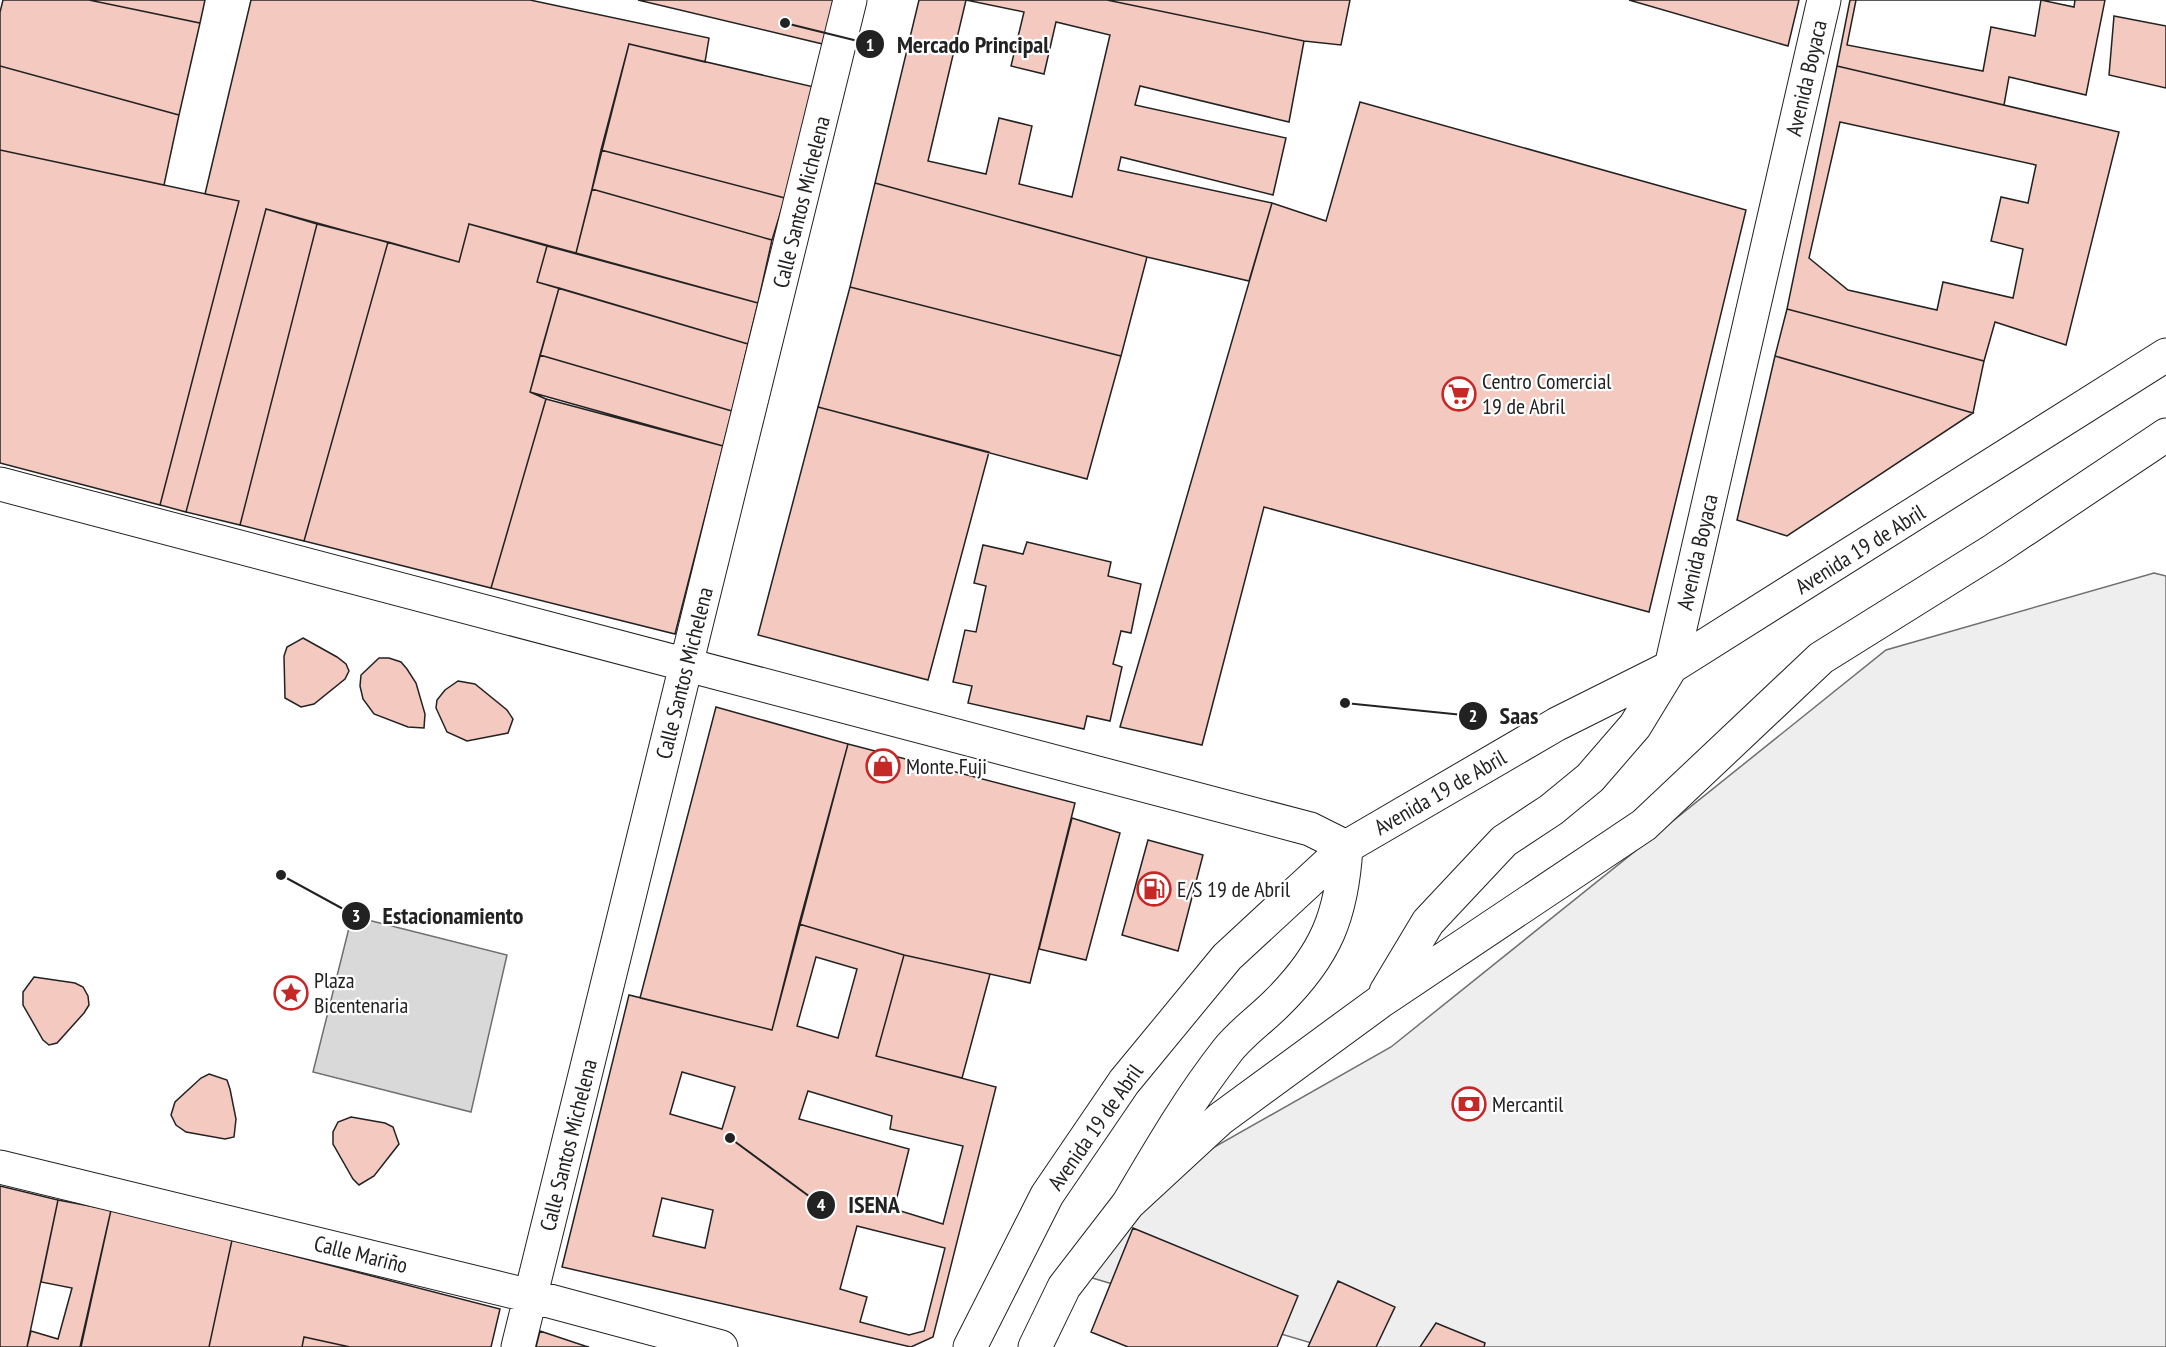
<svg xmlns="http://www.w3.org/2000/svg" width="2166" height="1347" font-family="'PT Sans Narrow',sans-serif">
  <style>
    .green { fill: #eee; stroke: #6f6f6f; stroke-width: 1.5 }
    .water { fill: #d9d9d9; stroke: #6f6f6f; stroke-width: 1.5 }
    .building { fill: #f3c9c0; stroke: #222; stroke-width: 1.5; fill-rule: evenodd }
    .lines { fill: none; stroke-linecap: round; stroke-linejoin: round }
    .minor-casing { stroke: #222; stroke-width: 35 }
    .minor { stroke: #fff; stroke-width: 33 }
    .labels { text-anchor: middle; stroke-width: 4.5; stroke-linejoin: round; paint-order: stroke }
    .street-label { font-size: 22px; fill: #222; stroke: #fff }
    .poi-label { font-size: 22px; fill: #222; stroke: #fff; text-anchor: start }
    .leader { fill: none; stroke: #222; stroke-width: 2 }
    .callout-dot { fill: #222; stroke: #fff; stroke-width: 2 }
    .mark-label { font-size: 18px; text-anchor: middle; font-weight: bold; fill: #fff }
    .callout-label { font-size: 24px; text-anchor: middle; font-weight: bold; fill: #222; stroke: #fff; stroke-width: 4.5; stroke-linejoin: round; paint-order: stroke }
  </style>
  <rect width="100%" height="100%" fill="#fff"/>
  <path class="green" d="M2154 573 2166 576V1347H1325L1089 1277 1142 1188 1391 1047 1886 650Z"/>
  <path class="water" d="M352 916 507 955 471 1112 313 1072Z"/>
  <path class="building" d="M3 0H89L200 23 179 115 0 66V12Z
    M89 0H205L200 23Z
    M251 0H530L709 38 705 62 629 44 576 253 469 224 459 262 266 209 186 512 160 505 239 201 205 194Z
    M638 0H842L831 46Z
    M919 0H1107L1304 41 1289 122 1140 86 1135 105 1286 138 1273 195 1121 157 1118 170 1272 203 1249 281 1147 257 875 183Z
    M966 0 1024 12 1011 66 1044 74 1056 22 1110 35 1072 197 1019 184 1032 126 999 118 986 174 928 161Z
    M1107 0H1350L1341 45 1304 41Z
    M1629 0H1799L1788 46Z
    M1850 0H2105L2086 95 2009 77 2004 105 1837 66Z
    M1856 0H2075L2074 7 2041 0 2035 36 1991 27 1983 71 1847 45Z
    M2114 16 2166 26V88L2109 75Z
    M629 44 814 87 785 198 601 150Z
    M0 66 179 115 164 185 0 150Z
    M1837 66 2119 132 2066 345 1995 322 1984 361 1787 309Z
    M1360 102 1746 210 1649 612 1264 507 1202 745 1120 727 1272 203 1326 221Z
    M1840 122 2036 165 2028 203 2001 197 1991 241 2023 249 2013 298 1943 282 1937 310 1848 290 1809 258Z
    M0 150 239 201 160 505 0 463Z
    M601 150 785 198 772 240 592 189Z
    M875 183 1147 257 1121 356 850 287Z
    M592 189 772 240 758 303 576 253Z
    M266 209 317 224 240 525 186 512Z
    M317 224 388 242 304 541 240 525Z
    M469 224 547 246 537 282 559 288 530 392 546 399 491 588 304 541 388 242 459 262Z
    M547 246 758 303 748 344 537 282Z
    M850 287 1121 356 1087 479 818 407Z
    M559 288 748 344 732 411 540 355Z
    M1787 309 1984 361 1973 413 1775 356Z
    M540 355 732 411 723 446 530 392Z
    M1775 356 1973 413 1787 536 1737 520Z
    M546 399 723 446 675 634 491 588Z
    M818 407 989 452 928 680 758 635Z
    M1027 542 1111 562 1108 576 1141 584 1131 633 1121 631 1113 664 1122 667 1110 721 1087 716 1084 729 968 703 972 686 953 682 965 630 976 632 986 586 974 583 983 545 1023 554Z
    M303 638 337 657 346 664 349 671 345 679 314 704 301 707 285 698 284 656 287 647Z
    M379 658H389L401 662 407 669 416 683 425 714 424 728 408 727 374 714 363 699 360 686 361 675Z
    M458 681 475 684 507 710 513 719 508 733 467 741 447 732 436 708 437 700 445 690Z
    M716 707 848 744 772 1030 640 998Z
    M848 744 1075 803 1030 983 904 955 799 924Z
    M1072 818 1120 833 1086 960 1039 949Z
    M1148 840 1203 855 1178 951 1122 935Z
    M799 924 904 955 876 1056 996 1087 933 1337 911 1347 562 1267 629 995 772 1030ZM816 957 857 969 838 1038 797 1026ZM682 1072 735 1087 722 1129 670 1114ZM808 1091 892 1116 890 1129 963 1146 943 1224 894 1209 909 1149 799 1119ZM662 1198 713 1210 705 1248 653 1236ZM857 1226 945 1248 924 1331 909 1335 860 1322 867 1297 840 1289Z
    M904 955 990 974 962 1078 876 1056Z
    M34 977 75 983 83 987 88 996 89 1005 84 1013 57 1043 49 1045 43 1040 23 1005V992Z
    M209 1074 227 1080 230 1089 236 1119 234 1137 225 1139 186 1132 176 1125 171 1115 175 1102 201 1078Z
    M351 1117 385 1123 393 1127 399 1144 374 1176 359 1185 353 1179 333 1144V1132L338 1122Z
    M0 1186 58 1200 27 1347H0Z
    M58 1200 111 1210 80 1347H27L31 1331 58 1339 72 1288 41 1282Z
    M111 1210 232 1240 209 1347H81Z
    M1133 1228 1298 1296 1277 1347H1128L1091 1332Z
    M232 1240 500 1309 491 1347H350L304 1337 302 1347H209Z
    M1338 1281 1395 1307 1376 1347H1308Z
    M1436 1323 1485 1343 1484 1347H1420Z
    M540 1331 585 1346 589 1347H536Z
    M304 1337 350 1347H302Z"/>
  <g class="lines">
    <g class="minor-casing">
      <path id="minor" d="M0 484 1310 829 1346 847C1342 915 1326 955 1276 1004 1260 1020 1241 1033 1227 1051 1188 1101 1160 1150 1128 1204
        M1386 992 1428 922 1504 841 1551 810 1590 778 1635 726 1671 667 1824 0
        M0 1167 531 1296 721 1347
        M518 1347 850 0
        M970 1347 1047 1195 1124 1082 1227 957 1346 847 1557 724 1671 667 2166 355
        M1035 1347 1064 1287 1128 1204 1220 1119 1381 1001 1644 825 1821 658 1994 550 2166 435"/>
    </g>
    <use href="#minor" class="minor"/>
  </g>
  <defs>
    <g id="supermarket-ring" transform="scale(1.725)"><circle r="9.5" fill="#fff" stroke="#c62828" stroke-width="1.5"/><path d="M-6-5.5h2.5l.6 2H6L4.5 2H-2.5L-4.4-4H-6ZM-1.5 3.2a1.3 1.3 0 1 0 .1 0ZM3 3.2a1.3 1.3 0 1 0 .1 0Z" fill="#c62828"/></g>
    <g id="shop-ring" transform="scale(1.725)"><circle r="9.5" fill="#fff" stroke="#c62828" stroke-width="1.5"/><path d="M-5-2.5h2.3a2.7 3.5 0 0 1 5.4 0H5L5.5 6h-11ZM-1.5-2.5h3a1.5 2.3 0 0 0-3 0Z" fill="#c62828"/></g>
    <g id="fuel-ring" transform="scale(1.725)"><circle r="9.5" fill="#fff" stroke="#c62828" stroke-width="1.5"/><path d="M-5.5-6h7V0h2V4h1.3V-2.5L3-4.5l.8-.8L6-3V5H2.5V1h-1V6h-7ZM-4.2-4.7v3.2H.2V-4.7Z" fill="#c62828"/></g>
    <g id="sight-ring" transform="scale(1.725)"><circle r="9.5" fill="#fff" stroke="#c62828" stroke-width="1.5"/><path d="M0-6L1.8-2.2L6-1.7L2.9 1.2L3.7 5.4L0 3.3L-3.7 5.4L-2.9 1.2L-6-1.7L-1.8-2.2Z" fill="#c62828"/></g>
    <g id="bank-ring" transform="scale(1.725)"><circle r="9.5" fill="#fff" stroke="#c62828" stroke-width="1.5"/><path d="M-6-4H6V4H-6ZM0-2.3a2.3 2.3 0 1 0 0 4.6a2.3 2.3 0 1 0 0-4.6Z" fill="#c62828"/></g>
  </defs>
  <g fill-rule="evenodd">
    <use href="#supermarket-ring" x="1459" y="394"/>
    <use href="#shop-ring" x="883" y="766"/>
    <use href="#fuel-ring" x="1154" y="889"/>
    <use href="#sight-ring" x="291" y="993"/>
    <use href="#bank-ring" x="1469" y="1104"/>
  </g>
  <g class="labels">
    <g class="street-label">
      <text transform="translate(1806 78) rotate(-77)" y="8">Avenida Boyaca</text>
      <text transform="translate(801 202) rotate(-76)" y="8">Calle Santos Michelena</text>
      <text transform="translate(1860 549) rotate(-32)" y="8">Avenida 19 de Abril</text>
      <text transform="translate(1697 552) rotate(-77)" y="8">Avenida Boyaca</text>
      <text transform="translate(684 673) rotate(-76)" y="8">Calle Santos Michelena</text>
      <text transform="translate(1440 792) rotate(-30)" y="8">Avenida 19 de Abril</text>
      <text transform="translate(1095 1127) rotate(-55)" y="8">Avenida 19 de Abril</text>
      <text transform="translate(568 1145) rotate(-76)" y="8">Calle Santos Michelena</text>
      <text transform="translate(361 1254) rotate(14)" y="8">Calle Mariño</text>
    </g>
    <g class="poi-label">
      <text x="1482" y="389">Centro Comercial<tspan x="1482" dy="25">19 de Abril</tspan></text>
      <text x="906" y="774">Monte Fuji</text>
      <text x="1177" y="897">E/S 19 de Abril</text>
      <text x="314" y="988">Plaza<tspan x="314" dy="25">Bicentenaria</tspan></text>
      <text x="1492" y="1112">Mercantil</text>
    </g>
  </g>
  <path class="leader" d="M785 23L870 44M1345 703L1473 716M281 875L356 916M730 1138L821 1205"/>
  <g class="callout-dot">
    <circle cx="785" cy="23" r="6"/>
    <circle cx="1345" cy="703" r="6"/>
    <circle cx="281" cy="875" r="6"/>
    <circle cx="730" cy="1138" r="6"/>
    <circle cx="870" cy="44" r="15"/>
    <circle cx="1473" cy="716" r="15"/>
    <circle cx="356" cy="916" r="15"/>
    <circle cx="821" cy="1205" r="15"/>
  </g>
  <g class="mark-label">
    <text x="870" y="51">1</text>
    <text x="1473" y="722">2</text>
    <text x="356" y="922">3</text>
    <text x="821" y="1211">4</text>
  </g>
  <g class="callout-label">
    <text x="973" y="53">Mercado Principal</text>
    <text x="1519" y="724">Saas</text>
    <text x="453" y="924">Estacionamiento</text>
    <text x="874" y="1213">ISENA</text>
  </g>
</svg>
